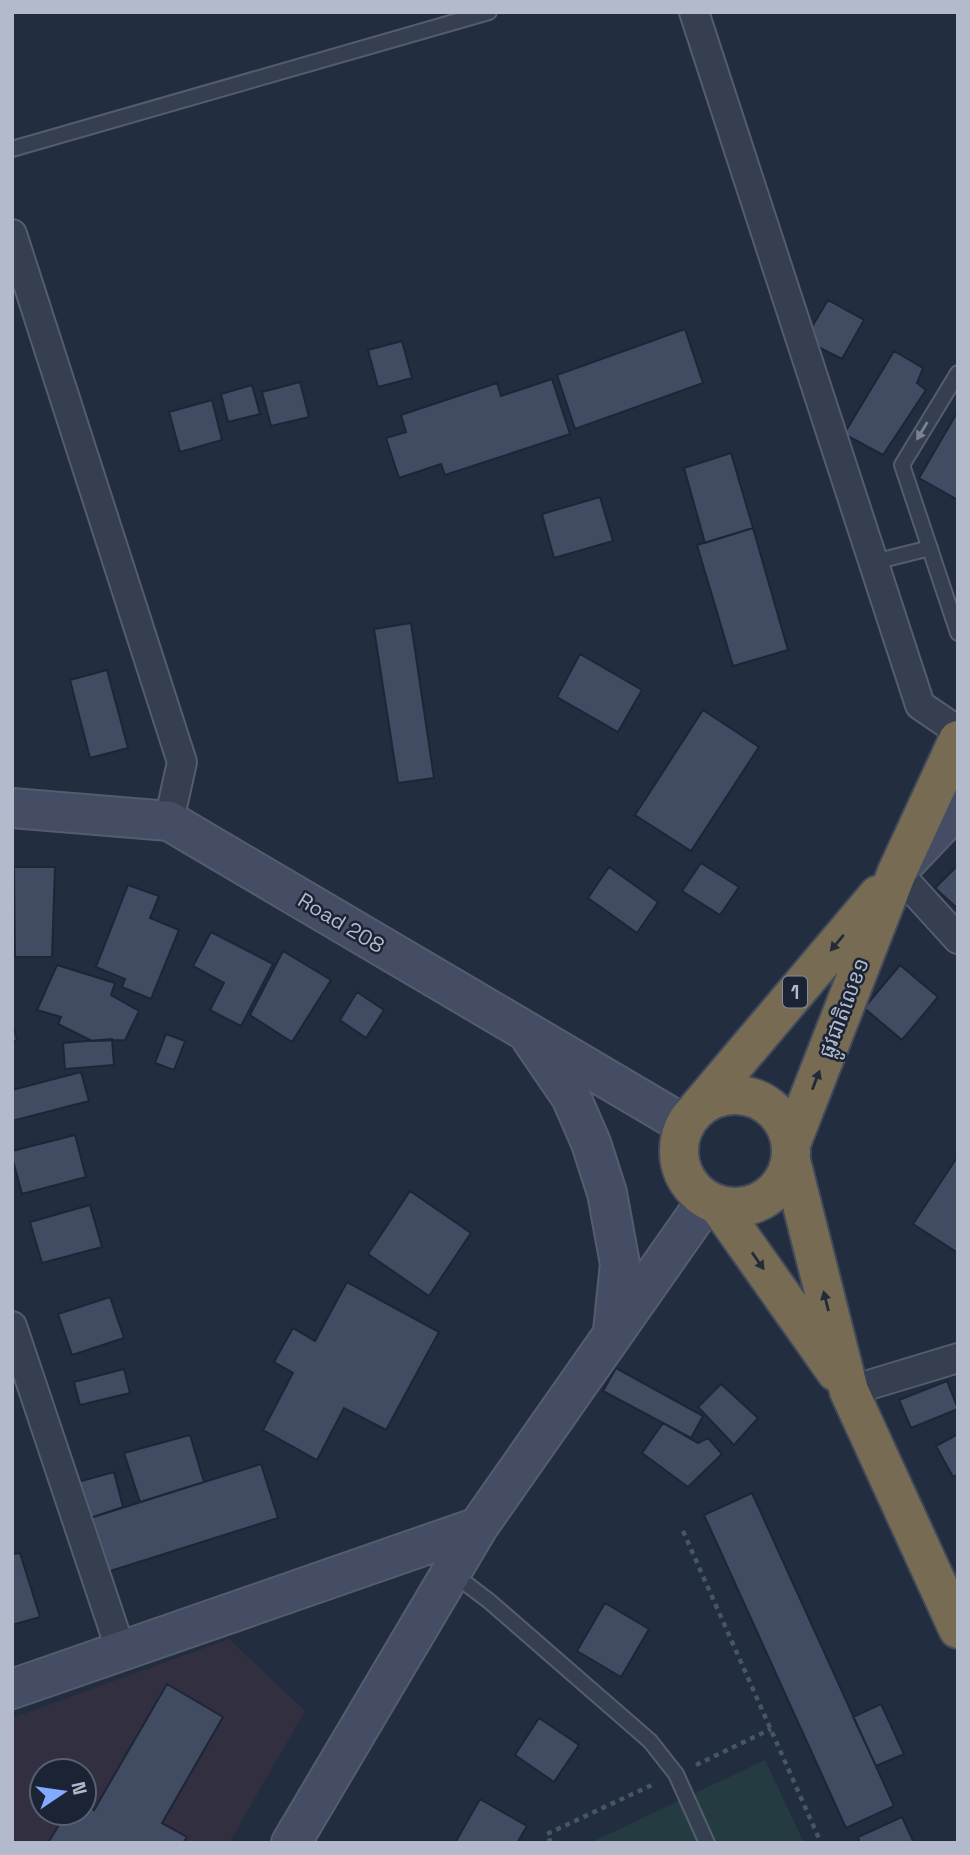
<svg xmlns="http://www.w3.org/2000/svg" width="970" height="1855" font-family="'Space Grotesk','Noto Sans Khmer',sans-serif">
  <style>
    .medical { fill: #322f40; fill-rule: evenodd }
    .green { fill: #243c41 }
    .building { fill: #414c63; stroke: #1d2637; stroke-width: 2 }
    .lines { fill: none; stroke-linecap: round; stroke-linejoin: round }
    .lane-casing { stroke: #545d6e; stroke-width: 18 }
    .street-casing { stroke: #545d6e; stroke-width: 32 }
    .secondary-casing { stroke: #545d6e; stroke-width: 42 }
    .highway-casing { stroke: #414a5b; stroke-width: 42 }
    .path { stroke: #42595e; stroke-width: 4.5; stroke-dasharray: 5 5; stroke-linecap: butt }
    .lane { stroke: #363f50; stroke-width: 14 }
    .street { stroke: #363f50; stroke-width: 28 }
    .secondary { stroke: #444d63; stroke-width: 38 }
    .highway { stroke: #776b53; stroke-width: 38 }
    .oneway { fill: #7a8394 }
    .oneway2 { fill: #242b38 }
    .labels { text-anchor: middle; stroke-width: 5; stroke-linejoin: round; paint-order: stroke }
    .shield { fill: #1b2435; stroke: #858d9e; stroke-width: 2 }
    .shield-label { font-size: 19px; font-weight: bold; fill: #b2bacb }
    .street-label { font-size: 21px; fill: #b2bacb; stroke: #1b2435 }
  </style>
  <rect width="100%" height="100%" fill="#222d40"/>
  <path class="medical" d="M229 1639 305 1711 229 1843H12V1718ZM42 1771H84V1813H42Z"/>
  <path class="green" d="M765 1760 804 1843H590Z"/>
  <path class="building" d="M828 300 864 320 842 359 804 340Z
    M685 329 703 383 575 429 557 375Z
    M402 341 412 378 378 387 368 350Z
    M894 351 923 368 917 383 926 390 883 455 844 434Z
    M552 379 570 434 445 475 441 464 399 478 386 438 406 432 401 415 497 383 501 396Z
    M300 382 309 417 271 426 262 392Z
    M252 385 260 414 228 422 221 394Z
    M212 400 222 440 180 452 169 412Z
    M958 411V500L919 478Z
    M731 453 753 528 705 543 684 468Z
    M600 497 613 541 554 558 542 514Z
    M753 528 788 650 733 666 697 545Z
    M411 623 434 778 398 783 374 629Z
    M580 654 642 690 618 732 557 697Z
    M107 670 128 748 90 758 70 680Z
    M703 710 759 747 691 851 635 815Z
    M701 863 739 887 720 915 682 891Z
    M958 865V909L935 888Z
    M14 867H55L52 957H15Z
    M609 867 658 902 637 933 588 898Z
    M128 885 159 896 150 918 179 930 151 999 122 987 125 979 96 967Z
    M211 932 273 964 241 1026 210 1010 224 983 193 966Z
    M283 951 331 980 292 1042 250 1015Z
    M57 965 115 983 111 995 139 1011 125 1040 92 1041 58 1024 61 1017 37 1010Z
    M900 965 938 997 902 1040 864 1008Z
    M357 992 384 1010 366 1038 340 1020Z
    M12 1022 17 1040 12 1042Z
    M166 1034 185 1041 174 1070 155 1063Z
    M112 1039 114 1065 65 1069 63 1043Z
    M81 1072 89 1101 12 1121V1090Z
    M75 1135 86 1177 22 1194 12 1157V1151Z
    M958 1156V1253L913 1224Z
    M410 1191 471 1233 429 1296 368 1254Z
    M90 1205 102 1247 42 1263 30 1222Z
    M347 1282 439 1332 386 1430 344 1408 317 1460 263 1430 293 1373 274 1362 293 1328 315 1341Z
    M110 1297 124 1338 72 1355 58 1314Z
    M616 1368 703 1416 691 1438 603 1391Z
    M124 1369 130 1393 80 1405 74 1382Z
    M947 1381 958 1409 911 1428 899 1400Z
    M721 1384 758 1418 734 1445 698 1407Z
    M663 1423 698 1443 708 1438 722 1454 688 1487 642 1453Z
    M958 1434V1474L953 1477 936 1446Z
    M190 1435 204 1482 140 1502 124 1453Z
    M261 1464 278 1518 104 1573 87 1519Z
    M114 1472 123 1507 87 1519 74 1483Z
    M752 1493 894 1806 846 1828 704 1515Z
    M20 1553 40 1617 12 1625V1554Z
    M605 1603 649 1629 621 1677 577 1651Z
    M167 1684 223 1717 162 1823 187 1837 183 1843H48L66 1813H84V1804L94 1810Z
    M881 1704 904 1754 876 1766 853 1717Z
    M539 1718 579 1745 554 1782 515 1755Z
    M480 1799 527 1826 517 1843H455Z
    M902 1817 914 1843H860L858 1837Z"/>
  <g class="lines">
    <g class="lane-casing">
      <path id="lane" d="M12 149 489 12
        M958 373 902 465 958 633
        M874 562 930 548
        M452 1573 489 1601 650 1741 676 1774 707 1843"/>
    </g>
    <g class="street-casing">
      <path id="street" d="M694 12 920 705 958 731
        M12 234 182 762 169 821
        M897 872 958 939
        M12 1326 121 1651
        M849 1391 958 1358"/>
    </g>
    <g class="secondary-casing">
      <path id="secondary" d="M12 808 169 821 685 1125
        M904 864 958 807
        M532 1040 571 1097 591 1143 607 1193 620 1264 613 1331
        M12 1689 478 1527
        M291 1843 478 1527 707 1200"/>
    </g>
    <g class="highway-casing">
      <path id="highway" d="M679 1151a56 56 0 1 1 112 0a56 56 0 1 1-112 0Z
        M698 1108 878 895
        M791 1144 897 872 958 740
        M791 1161 849 1391 958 1629
        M718 1205 836 1372"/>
    </g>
    <path class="path" d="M683 1531 821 1843
      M696 1765 771 1729
      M551 1843 547 1834 656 1783"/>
    <use href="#lane" class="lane"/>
    <use href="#street" class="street"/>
    <use href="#secondary" class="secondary"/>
    <use href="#highway" class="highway"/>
  </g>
  <defs><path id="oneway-solid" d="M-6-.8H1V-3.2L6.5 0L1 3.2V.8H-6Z" transform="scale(1.75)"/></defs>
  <use class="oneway" href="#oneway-solid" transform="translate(922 431) rotate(121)"/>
  <g class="oneway2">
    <use href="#oneway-solid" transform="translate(837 943) rotate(130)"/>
    <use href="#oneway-solid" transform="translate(816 1080) rotate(-69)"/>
    <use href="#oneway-solid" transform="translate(758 1261) rotate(55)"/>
    <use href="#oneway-solid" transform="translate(826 1301) rotate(-104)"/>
  </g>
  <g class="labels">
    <rect class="shield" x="783" y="976.5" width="24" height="31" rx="5"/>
    <g class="shield-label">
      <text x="795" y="999">1</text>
    </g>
    <g class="street-label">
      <text transform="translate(341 923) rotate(31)" y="7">Road 208</text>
      <text transform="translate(844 1008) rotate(-69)" y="7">ផ្លូវជាតិលេខ១</text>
    </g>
  </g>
  <rect width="970" height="1855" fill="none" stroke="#b2bacb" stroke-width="28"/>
  <g transform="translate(63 1792) rotate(77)"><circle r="33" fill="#1b2435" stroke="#576071" stroke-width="2"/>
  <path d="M0-5L12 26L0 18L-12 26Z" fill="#83aaff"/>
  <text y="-10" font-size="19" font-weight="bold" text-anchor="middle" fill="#b2bacb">N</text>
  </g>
</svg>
